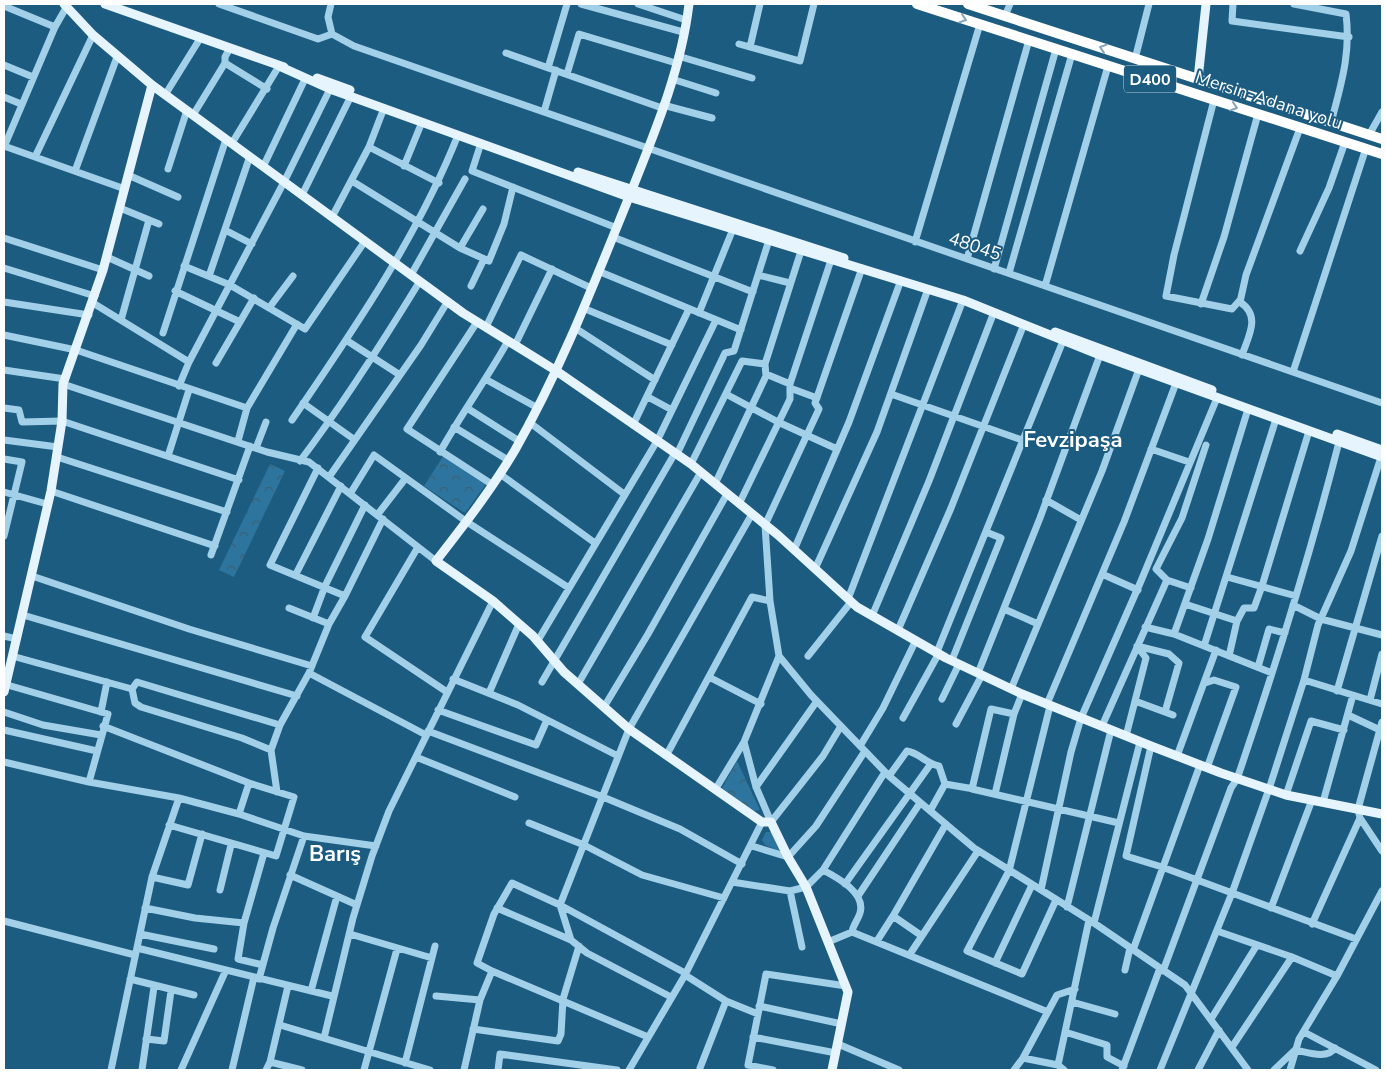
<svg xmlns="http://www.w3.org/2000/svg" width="1386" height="1074" font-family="'Nunito Sans',sans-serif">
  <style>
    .park { fill: url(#park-crowns) }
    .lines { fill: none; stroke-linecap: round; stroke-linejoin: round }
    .minor { stroke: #a3d0e9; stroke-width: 7 }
    .major { stroke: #e6f4fe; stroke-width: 9 }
    .highway { stroke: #fff; stroke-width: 10 }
    .oneway { stroke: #83a5ba }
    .labels { text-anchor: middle; stroke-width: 4; stroke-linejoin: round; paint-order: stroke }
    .shield { fill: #1d5c81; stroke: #bbced9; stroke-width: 1 }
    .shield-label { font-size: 16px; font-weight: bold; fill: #fff }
    .street-label { font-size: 18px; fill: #fff; stroke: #1d5c81 }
    .district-label { font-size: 22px; font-weight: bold; fill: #fff; stroke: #1d5c81 }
  </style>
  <defs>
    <pattern id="park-crowns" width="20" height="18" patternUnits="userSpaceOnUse" patternTransform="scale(1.25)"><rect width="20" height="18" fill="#2d759e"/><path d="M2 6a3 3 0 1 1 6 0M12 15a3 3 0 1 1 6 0" fill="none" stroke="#3e5e71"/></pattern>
  </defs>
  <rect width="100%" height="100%" fill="#1d5c81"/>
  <path class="park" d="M444 455 486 484 465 513 424 486Z
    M270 464 285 471 234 577 219 570Z
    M737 761 760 810 752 811 721 790Z
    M766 832H772L781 851 780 852 765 845 762 840Z"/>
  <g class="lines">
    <path class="minor" d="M219 4 318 39 332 34
      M331 4 328 17 332 34 354 46 1382 403
      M581 4 683 32
      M638 4 686 20
      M1233 4 1232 21 1349 37
      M1294 4 1346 14C1351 54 1341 84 1331 123
      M4 6 55 27
      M1005 16 1010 4
      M739 44 800 61 814 4
      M750 47 760 4
      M506 53 662 108
      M678 56 752 78
      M1135 59 1149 4
      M225 63 267 89
      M4 65 33 77
      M548 68 567 4
      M567 74 579 34 676 63
      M672 79 716 93
      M165 95 201 37
      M4 97 21 104
      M1214 100 1174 255 1166 296 1232 309 1240 300
      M663 105 712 118
      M544 112 556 70
      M193 115 225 63V57L230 48
      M1369 135 1382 112
      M232 143 279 66
      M481 143 472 171 617 228
      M4 146 125 189
      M4 147 55 27 67 6
      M369 147 439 183
      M35 157 93 35
      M404 166 422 122
      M263 167 305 79
      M168 169 187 110
      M75 171 117 57
      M128 175 178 197
      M352 181 460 248 489 261 504 224 513 187
      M302 195 351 96
      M120 208 159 224
      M332 217 369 147 384 108
      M225 230 252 244
      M613 237 753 292
      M4 238 103 270
      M915 242 980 24
      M460 248 483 209
      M1300 251 1329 188 1345 142
      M107 257 149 276
      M967 259 1029 40
      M184 266 230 285 305 329 365 241
      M4 268 95 296
      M862 268 815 403 819 409 765 525 770 601 779 656 811 695 889 776 974 848 1094 923 1185 985 1248 1070
      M994 269 1056 49
      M598 271 741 330
      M1009 273 1072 54
      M411 275 465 179
      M758 275 790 283
      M209 276 250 156
      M471 286 484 259
      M1045 286 1108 66
      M175 291 240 322
      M4 302 89 315
      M93 303 189 362
      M1201 304 1224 237 1258 114
      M269 308 293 276
      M583 308 672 345
      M699 313 733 229
      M121 320 149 220
      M477 322 407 429 493 485
      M486 327 521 255 591 288
      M575 328 655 380
      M163 333 226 139
      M4 335 76 350 247 408
      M346 340 400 375
      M515 345 552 269
      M1242 355C1249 335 1261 316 1240 302L1246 275 1300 128
      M216 363 254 298
      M4 370 65 379
      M1293 372 1366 148
      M766 374 790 384
      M487 380 536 407
      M63 384 267 452 309 462 436 561
      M179 386 189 362 284 182 330 89
      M790 388 817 398
      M726 394 778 422 837 449
      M891 394 1022 440
      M648 397 672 410
      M303 403 355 440
      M4 408 19 410 22 422 62 421 239 480
      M467 408 519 441
      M292 420C354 329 417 238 458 135
      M529 422 624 494
      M633 425 689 309
      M454 427 508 460
      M4 440 58 447
      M238 441 247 408 297 324
      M256 448 266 422
      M1151 449 1189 462
      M440 452C461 414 487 379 508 341
      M677 454 725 353 734 351 769 240
      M168 456 189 390
      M57 457 227 512
      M4 459 22 462 4 536
      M300 461C344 403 382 343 420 281
      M691 464 742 361 765 364
      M318 468 270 565 345 596
      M500 474 595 543
      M329 477 421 345 448 301
      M715 484 766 376 765 364 801 251
      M51 491 215 546
      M4 492 47 504
      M350 494 374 455 467 522 569 588
      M1046 500 1081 520
      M739 504 790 399V384L831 260
      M378 514 405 479
      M418 547 365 637 447 692
      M794 550 849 422 901 280
      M211 555 250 446
      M815 569 877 432 928 289
      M296 574 341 486
      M1102 574 1138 590
      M32 576 189 629 312 666
      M1227 577 1296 596
      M1191 588 1167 580 1156 569 1182 518 1206 445
      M848 599 963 300
      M1185 604 1237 621
      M1293 605 1321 619 1382 635
      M289 608 329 624
      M1004 609 1038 624
      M23 615 297 696
      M872 616 929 481 994 312
      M313 618 325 586 365 505
      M1145 627 1174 634 1272 673
      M898 630 951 508 1024 324
      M1174 634 1208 539 1248 409
      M4 636 17 639
      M537 642 657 441 716 320
      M1137 646 1169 654 1179 663 1165 712
      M1204 646 1276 419
      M937 652 1063 341
      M12 656 132 689 135 703 141 707 242 738 271 750
      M779 656 744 742 756 787 771 822 823 756 841 726
      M808 656 851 602
      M1229 656 1237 621 1244 608H1254L1262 586 1309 431
      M952 660 1001 538 986 532
      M1258 667 1269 629 1285 633
      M309 673 426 735
      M978 673 1040 518 1100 355
      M709 677 761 704
      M453 679 518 705 618 756
      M1304 680 1382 704
      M542 682 675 453
      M1205 683 1214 680 1236 687 1207 768
      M4 684 108 714 89 782
      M578 684 701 472
      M132 689 137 682 280 725
      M1011 689 1102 471 1139 369
      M1337 691 1382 536
      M489 693 519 624
      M942 699 959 664
      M1370 700 1382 654
      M1135 701 1173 715
      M1047 704 1124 522 1176 383
      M1050 706 1009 871 967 951 1022 974 1056 900
      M604 707 648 634 727 494
      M438 710 536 745 547 720
      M4 712 43 725 101 735
      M101 712 107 682
      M1014 714 991 709 972 789 1119 823
      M1348 715 1380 730
      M903 718 939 653
      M1382 722 1358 809 1360 818 1382 851
      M956 724 982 675
      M103 726 249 783 294 797 276 856 169 825
      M1102 726 1167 580
      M4 730 97 751
      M428 731 603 797 680 829 742 864
      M1126 736 1146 658 1137 646
      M860 746 883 708 916 640
      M1151 746 1126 856 1162 867 1356 939
      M666 756 752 597 770 601
      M1177 756 1216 650
      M416 757 515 797
      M4 762 89 782 179 798 239 814 304 836 376 846
      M889 776 907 751C920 753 926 764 939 766L945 784
      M756 787 817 701
      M715 790 744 742
      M277 792 271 750 280 725 309 673 329 624 345 596 383 519
      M995 794 1014 714 1022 694
      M1286 795 1311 721 1344 730
      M1323 802 1353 695
      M930 811 945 784 974 789
      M239 814 249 783
      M529 823 584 845 642 875 724 898
      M752 846 788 857 816 826 865 751
      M823 870C838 878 866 893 860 913 858 920 853 925 852 932
      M290 875 357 905
      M152 877 188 885 202 834
      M732 882 790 891 806 887 823 870 885 772
      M845 884 930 765
      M220 890 231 845
      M1041 890 1071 752 1081 718 1141 581 1217 398
      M790 891 802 947
      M858 896 920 803
      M1067 907 1111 730
      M145 908 195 918 244 923
      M497 908 571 940
      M1271 908 1312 800
      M4 921 135 955
      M1094 923 1140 742
      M1312 924 1360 818
      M1217 931 1292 957 1337 976
      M140 934 214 949
      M350 934 432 958
      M922 936 893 916 946 824
      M877 941 893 916
      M828 942 852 932 1048 1012
      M137 948 332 996
      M1133 950 1200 765
      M910 954 978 851
      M995 963 1032 885
      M263 965 238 959 244 923 264 853
      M1125 970 1130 948
      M492 971 477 963 494 914 512 883 560 905 685 973
      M1163 971 1231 788 1237 779C1275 668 1310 555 1339 442
      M685 975 726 1001 758 1014
      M130 979 194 995
      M259 979 273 928 304 836
      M311 991 337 896
      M436 996 480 1000
      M671 997 587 953 571 940 560 905 629 729 752 514
      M1072 1002 1115 1014
      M759 1006 842 1024
      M1211 1019 1257 945
      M280 1025 430 1070
      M473 1029 558 1041 561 1034 563 999 579 946
      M1065 1032 1107 1045V1057L1124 1066
      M1304 1032 1376 1070
      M753 1037 836 1053
      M324 1038 353 918 372 856 389 811 493 601
      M146 1039 164 1041 171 991
      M838 1044 899 1070
      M1232 1047 1292 957
      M1023 1058 1057 995 1075 989
      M270 1062 302 1070
      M405 1063 435 946
      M700 1068 726 1001
      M111 1070 152 877 179 798
      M142 1070 154 987
      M181 1070 226 970
      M232 1070 254 977
      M266 1070 270 1062 288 986
      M364 1070 397 949
      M464 1070 480 1000 492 971 648 1037
      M498 1070 500 1054 617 1070
      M629 1070 685 975 762 822
      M773 1070 748 1065 766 974 846 986
      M1014 1070 1023 1058 1058 1065
      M1064 1070 1058 1065 1089 920
      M1122 1070 1160 968
      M1160 1070 1232 893 1269 789 1304 680 1318 625 1351 551 1381 457
      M1198 1070 1219 1030
      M1274 1070 1295 1050C1307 1052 1327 1060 1335 1048
      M1290 1070 1299 1039 1337 976 1382 891"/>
    <path class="major" d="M64 4 93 35 152 85 463 313 555 370 691 464 778 535 857 607 946 658 1022 694 1151 746 1221 773 1286 795 1382 814
      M105 4 284 67
      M689 4C681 72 652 139 627 202 593 286 560 371 515 450 492 489 464 525 436 561L493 601 533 636 564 672 629 729 762 822H771L788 857 806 887 848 992 832 1070
      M279 66 330 89 629 197 963 300 1100 355 1382 457
      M317 78 350 90
      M1198 79 1206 4
      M578 172 844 258
      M1055 332 1212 390
      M1337 434 1382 450
      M4 692 51 491 62 421 63 384 103 270 152 85"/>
    <path class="highway" d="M917 4 1382 154
      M968 4 1382 139"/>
  </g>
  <defs><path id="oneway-chevron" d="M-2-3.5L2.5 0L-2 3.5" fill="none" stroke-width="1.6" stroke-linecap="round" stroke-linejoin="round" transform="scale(1.25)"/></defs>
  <g class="oneway">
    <use href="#oneway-chevron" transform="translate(963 19) rotate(18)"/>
    <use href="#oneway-chevron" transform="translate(1103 48) rotate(-162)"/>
    <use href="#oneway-chevron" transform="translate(1234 107) rotate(18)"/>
  </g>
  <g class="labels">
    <rect class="shield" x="1124" y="65.5" width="52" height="27" rx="4"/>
    <g class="shield-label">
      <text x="1150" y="85">D400</text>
    </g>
    <g class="street-label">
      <text transform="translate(1269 100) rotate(18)" y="6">Mersin-Adana yolu</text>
      <text transform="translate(975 246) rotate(19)" y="6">48045</text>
    </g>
    <g class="district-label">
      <text x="1073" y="447">Fevzipaşa</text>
      <text x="335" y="861">Barış</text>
    </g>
  </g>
  <rect width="1386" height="1074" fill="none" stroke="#ffffff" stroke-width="10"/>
</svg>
